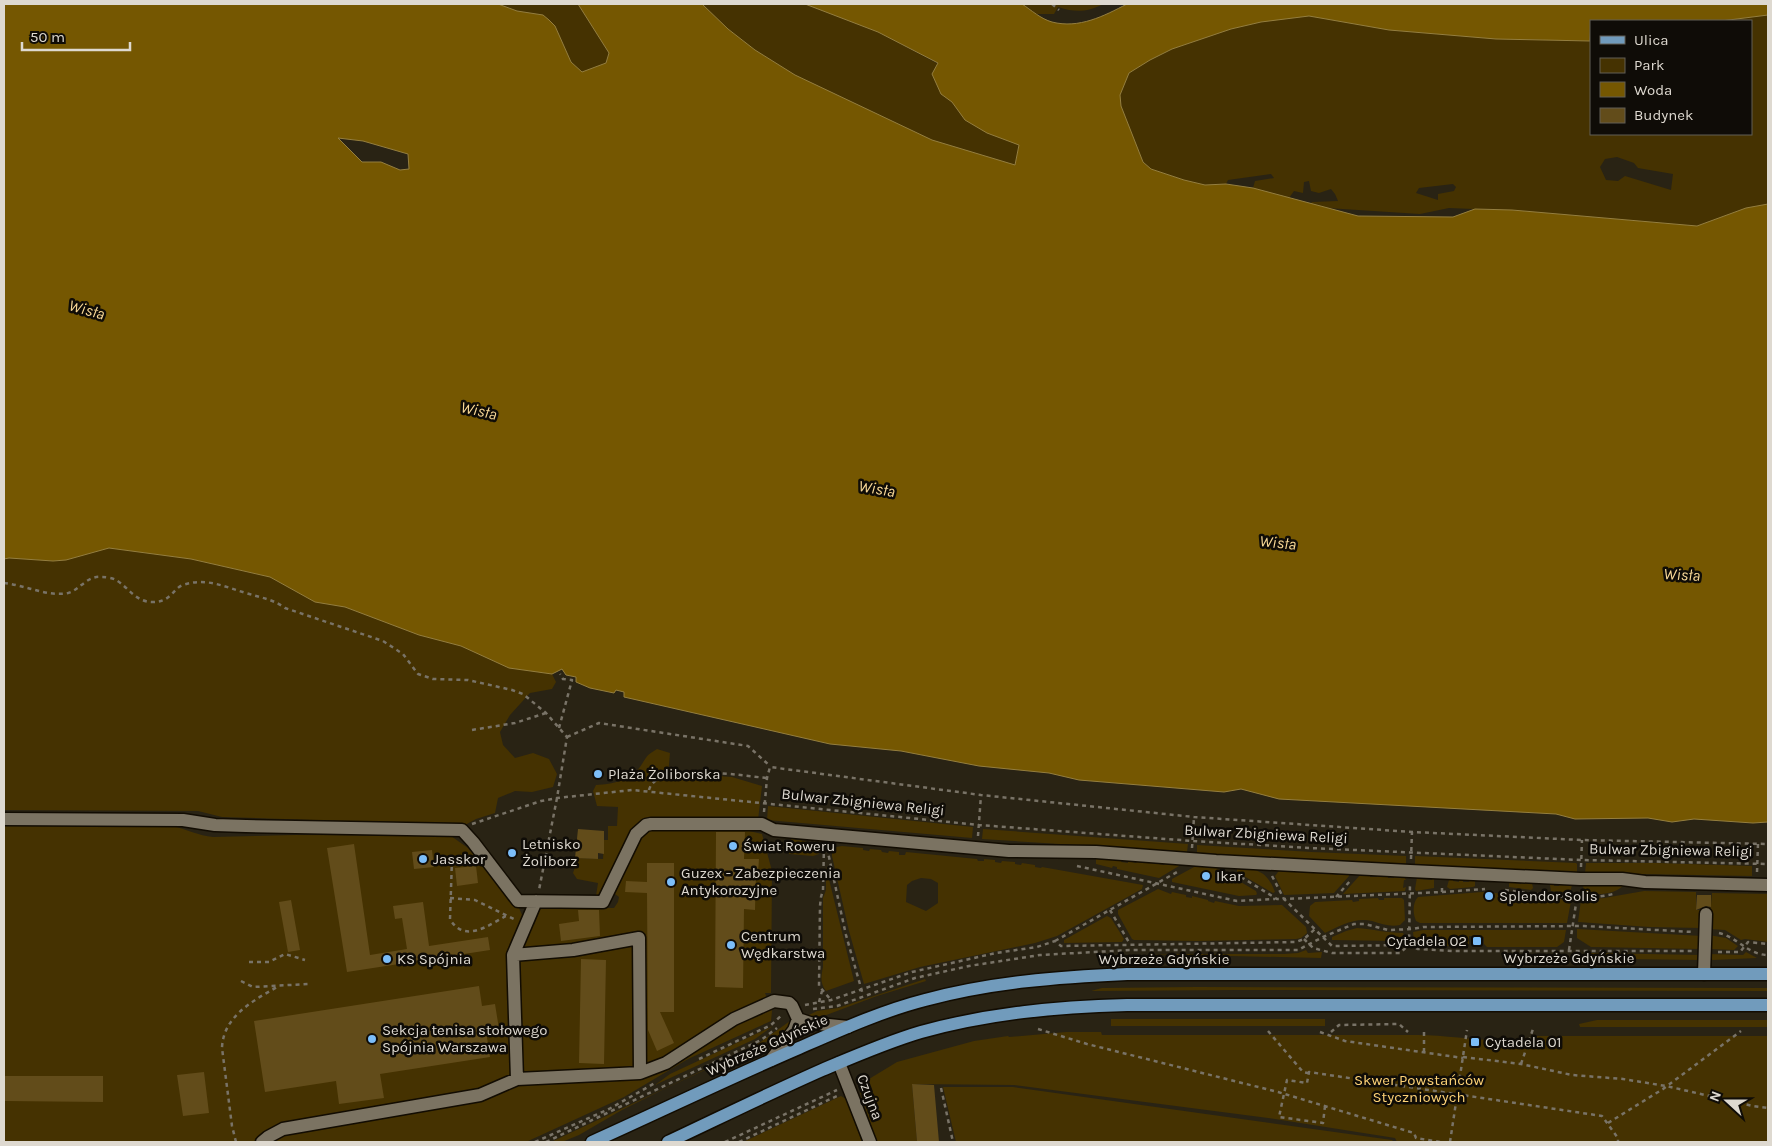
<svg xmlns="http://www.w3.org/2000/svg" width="1772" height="1146" font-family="Karla,sans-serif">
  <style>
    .green { fill: #453201; fill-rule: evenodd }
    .water { fill: #755701; stroke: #947e3f; fill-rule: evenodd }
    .building { fill: #624c1a }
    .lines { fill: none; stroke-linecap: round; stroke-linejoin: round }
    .minor-casing { stroke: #120c02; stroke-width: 15 }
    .major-casing { stroke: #120c02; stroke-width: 15 }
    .path { stroke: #797367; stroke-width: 2.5; stroke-dasharray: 4 4; stroke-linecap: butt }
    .minor { stroke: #7b7362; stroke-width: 12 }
    .major { stroke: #719bbc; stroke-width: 12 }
    .poi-dot { fill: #7cbef9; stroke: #0f0c07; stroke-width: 2 }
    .labels { text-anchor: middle; stroke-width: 5; stroke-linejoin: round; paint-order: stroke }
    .poi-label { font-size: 15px; fill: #ded9d0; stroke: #0f0c07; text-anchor: start }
    .street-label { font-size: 15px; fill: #ded9d0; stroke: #0f0c07 }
    .park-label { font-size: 15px; fill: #fdd276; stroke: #0f0c07 }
    .water-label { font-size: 16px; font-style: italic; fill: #f9d997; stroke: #0f0c07 }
  </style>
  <rect width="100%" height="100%" fill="#292314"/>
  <path class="green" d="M498 4H578L609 53 606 63 582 72 571 62 555 27 543 15 517 11Z
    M702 4H805L878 32 938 64 987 133 1019 145 1015 165 921 157 755 50 728 29Z
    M1022 4H1104C1086 12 1077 13 1058 7L1054 14H1036Z
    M1768 15V205L1746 208 1697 226 1512 210 1480 209 1464 222 1448 217H1453L1474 209 1449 208 1420 214 1327 208 1310 204 1312 202 1338 201 1335 194 1331 189 1319 193 1311 191 1309 181 1304 182 1303 193 1294 191 1289 198 1253 188 1255 181 1274 178 1271 174 1228 180 1226 184 1205 185 1184 180 1151 169 1132 151 1115 99 1129 73 1150 60 1172 49 1231 29 1261 22 1309 16 1389 30 1496 39 1591 41V134H1751V21H1721ZM1617 157 1634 163 1638 168 1673 174 1671 190 1625 176 1618 181 1606 180 1600 167 1605 159ZM1453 184 1456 187 1454 191 1438 194V200L1416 193 1419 188Z
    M109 548 191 559 270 577 315 602 345 607 419 635 461 646 509 668 552 674 556 682 552 689 530 693 510 715 500 732 503 745 515 758 533 753 549 759 557 774 553 787 532 792 515 791 498 798 495 813 476 819 465 825 222 817 198 811 4 810V559L9 558 53 561 66 560Z
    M657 749 670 753 668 776 703 775 732 777 762 786 758 820 650 819 602 892 596 896 598 883 577 879 573 873 578 858 603 859 604 840H608V826H617L618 807 597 806 593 791 596 785C613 784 629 781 640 767 647 757 645 756 657 749Z
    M768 806 973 827 972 838 767 820Z
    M4 825 172 826C186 829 199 836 213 837L296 835 451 836 468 848 519 908 522 915V920L534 925 541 907 614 908 618 902 619 897 615 894 614 889 640 835 649 829 745 830 762 834 772 871 771 993H765L772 1011 771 1021 688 1059 624 1097 526 1142H4Z
    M983 829 1188 844 1187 852 982 839Z
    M791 839 805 841 803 851 805 853H812L814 846 819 854 813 856 789 854Z
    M1197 845 1312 852 1406 856V865L1197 853Z
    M842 846 863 848V850L869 851 870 849 881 850 882 852 888 853 889 851 899 852V855H905L906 852 977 859 978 861H984V859L995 860V862L1001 863 1002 861 1015 862V864L1021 865 1022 863 1035 865V867L1041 868 1042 867 1143 885 1142 889 1057 936 1035 943 920 967 864 984 849 931 832 856V852L836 847ZM921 878 931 879 938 883V903L926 911 906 902 907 885 912 881Z
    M1415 856 1576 863 1577 864V873L1415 865Z
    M1096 859 1122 860 1121 862 1128 863V861L1136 863 1137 862 1159 863V864L1164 865 1165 863 1179 864V866L1159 878 1117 869V867L1113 866 1112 868 1096 864Z
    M1586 863H1656L1752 866V876L1585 873Z
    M1196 866 1215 867 1256 891 1257 894 1256 895 1239 896 1172 882V879Z
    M826 867 854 981 826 991C820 983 821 977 823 967V898L826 890Z
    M1237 868C1258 869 1267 871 1275 892L1273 893 1237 872Z
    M1281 868 1297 871 1298 869 1309 873V870L1319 871V873L1325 874 1326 872H1332V874L1338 875 1339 873 1349 874V876L1334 893 1284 895 1275 876Z
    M1361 874 1370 875V877H1377V875L1388 876V878H1394V876L1404 877 1406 880H1404L1403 888 1406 887 1405 891 1343 894Z
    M1417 877 1418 879 1432 880 1433 877 1434 878V888L1416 891 1415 889Z
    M1451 878 1453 879V881L1459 882V879H1463V882H1469L1470 879 1475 880V886L1473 887 1450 889 1447 887 1449 880Z
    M1514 881 1515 883 1521 884V882L1532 883 1533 888 1531 890 1509 887V882Z
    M1551 883H1554V886H1559L1560 883 1569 886 1570 884 1572 885 1570 893 1551 891 1550 885Z
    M1583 885 1623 886C1613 895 1596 895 1584 894Z
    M1158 889 1171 894 1172 892 1186 895V897L1192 898V896L1208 900V901L1214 903 1215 901 1239 906 1282 905 1306 927 1307 933 1301 938 1296 939 1197 941 1134 940 1132 939 1118 914V910Z
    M1644 891 1696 892V910H1702L1701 928 1650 927 1578 922 1581 900 1604 898Z
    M1482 892 1546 897 1571 901 1567 923H1420L1416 921C1413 914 1412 903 1418 897Z
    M1712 893 1768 894V942L1745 939 1741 940 1725 930 1709 929Z
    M1378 898 1379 900H1384V898H1402L1404 900 1405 920 1400 925C1390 927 1382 924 1372 921 1355 917 1340 926 1325 933L1309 916 1310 906 1315 902 1352 900 1353 902 1359 901V899Z
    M1107 916 1111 918 1124 939 1122 942 1064 943V940Z
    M1357 928C1373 929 1387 933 1403 933L1404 935 1397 941 1332 940V937L1346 931Z
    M1577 929 1702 936 1701 949 1591 947 1577 938Z
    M1423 930H1566L1564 942 1557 947H1487L1484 944V937L1469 936V944L1465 946H1421L1414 941 1413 932Z
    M1709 935 1726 938 1738 946 1734 950 1710 949Z
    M1306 950 1308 953 1322 952 1321 958 1146 954H1284L1298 953Z
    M1746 952 1757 958 1713 960 1710 959 1709 954 1743 955Z
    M1587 953H1594L1701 955 1700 960 1618 959 1588 956 1585 955Z
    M925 979 926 981 877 996 821 1017 816 1018 807 1016 817 1011 838 1008Z
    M1196 987 1768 988V991L1238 990 1091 991 1102 988Z
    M1111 1019H1325V1026H1111Z
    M1597 1020H1768V1027H1580L1579 1024Z
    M790 1021 788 1030 783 1034 664 1089 622 1110 579 1135 562 1142H551L755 1046Z
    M773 1026 755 1039 655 1085 670 1074Z
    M1066 1032H1101L1102 1035C1207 1035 1313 1035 1418 1035 1456 1035 1498 1046 1536 1036H1768V1142H1397L1395 1138 1275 1119 1014 1085 912 1084 917 1142H877L860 1093 869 1079 897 1062 974 1041 1008 1036 1009 1037Z
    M943 1087H1013L1392 1140 1394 1142H956Z
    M841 1096 846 1099 862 1142H743Z"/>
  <path class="water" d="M4 4H498L517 11 543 15 549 20 555 26 571 62 582 72 606 63 609 53 578 4H702L728 29 755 50 795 75 932 140 1015 165 1019 145 987 133 965 120 952 102 941 94 932 74 938 63 878 32 805 4H1022C1031 10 1041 19 1052 22 1079 29 1104 16 1127 4H1768V15L1721 21H1591L1590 41 1496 39 1389 30 1309 16 1261 22 1231 29 1172 49 1150 60 1129 73 1120 95 1121 106 1143 162 1151 169 1184 180 1205 185 1226 184 1253 188 1358 216 1453 217 1475 209 1512 210 1697 226 1746 208 1768 204V822L1753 823 1694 819 1672 822 1648 818 1575 819 1556 814 1279 799 1241 789 1224 792 1079 780 1049 773 979 766 901 751 830 744 624 697V692L616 690 614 693 590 688 576 682V677L566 675 562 669 552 674 509 668 461 646 419 635 345 607 315 602 270 577 191 559 109 548 66 560 53 561 9 558 4 559ZM338 138 363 141 408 154 409 169 400 170 381 162H362Z"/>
  <path class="building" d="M578 829 604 831V854L598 853V859L575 858Z
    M716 832H745L744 859H759L758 873H756L755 910 744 909 743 988 715 987Z
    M354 844 370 955 407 949 402 918 395 919 393 906 423 902 429 946 488 937 490 950 347 972 327 848Z
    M432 850 434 867 414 869 412 852Z
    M647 863H674V1012H660L674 1043 657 1051 648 1030 647 893 625 892 626 881 647 882Z
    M476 866 478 883 457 886 455 868Z
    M1697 895H1711V907L1706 906 1696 910Z
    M291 900 300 950 288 952 279 902Z
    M578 910H599L600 936 561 941 559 924 579 921Z
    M581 959 606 960 604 1064 579 1063Z
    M479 986 482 1006 495 1004 499 1029 486 1031 490 1057 380 1074 384 1098 339 1104 336 1081 265 1092 254 1021Z
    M204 1072 209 1113 183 1116 177 1075Z
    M4 1076H103V1102L4 1101Z
    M912 1084 934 1085 939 1142H917Z"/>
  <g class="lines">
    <g class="minor-casing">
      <path id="minor" d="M4 819 183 820 215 825 246 826 462 830 473 842 518 901 603 902 636 834 646 825 651 824H762L774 830 1009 851 1096 852 1216 861 1410 871 1580 879H1622L1645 882 1768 885
        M513 955 573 950 639 938 640 1073
        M1704 974 1706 914
        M798 1019 810 1023 848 1027
        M839 1063 870 1142
        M517 1079 513 955 536 901
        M262 1142 268 1137 283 1129 480 1095 517 1079 640 1073 666 1063 734 1019 774 1001 789 1003 792 1006 798 1019 794 1030 771 1060"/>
    </g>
    <g class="major-casing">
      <path id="major" d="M592 1142C661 1111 729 1078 799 1048 840 1030 882 1011 925 1000 992 982 1059 977 1127 974H1768
        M668 1142C719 1118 770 1093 822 1070 855 1056 887 1042 921 1032 990 1013 1056 1007 1127 1005H1768"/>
    </g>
    <path class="path" d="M1052 4 1059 10
      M4 583C25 585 47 597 68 593 80 590 87 575 102 577 106 577 113 578 116 580 129 588 135 601 151 602 171 603 172 589 183 585 206 577 225 587 246 593 261 598 273 599 285 608L383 641 403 654 418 674 433 679 468 680 512 690 523 694 546 713 567 737 557 798 539 890
      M559 728 572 680 563 679 560 674
      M472 730 515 723 546 713
      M567 737 599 723 748 746 770 766
      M649 790C656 761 743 776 767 778
      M764 812 767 778 770 767 981 795 1194 817 1412 832 1582 840 1768 844
      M472 824 541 801 557 798 632 790 979 825 1193 841 1310 848 1581 860 1768 864
      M978 836 981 795
      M824 846 823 890 821 897 820 906 819 986 831 1000
      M827 848 846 935 863 995
      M1192 848 1194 817
      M452 859 450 919C464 944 489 925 506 916
      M1411 859 1412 832
      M1077 866 1237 901 1275 899
      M1581 867 1582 840
      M1757 872 1758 844
      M1272 876 1284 899 1442 892V886
      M1241 877 1277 899H1284L1332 946 1409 945 1410 884
      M1505 890C1540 894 1579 902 1613 894
      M1442 892 1485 889
      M1336 897 1350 881
      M450 898 475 900 514 919
      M1110 910 1130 944
      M1719 933C1737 937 1748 955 1768 955
      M1304 939 1313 948 1332 953H1400L1409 945 1418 949 1453 951H1692
      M1055 941 1177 872
      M1569 950 1577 897
      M1718 952H1740L1748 942 1768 944
      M249 962H269L285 954 305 960
      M241 981 253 987 308 984
      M819 1002 822 991
      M805 1005 831 1000 912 972 996 953 1037 947 1055 941 1061 946 1296 942 1304 939 1315 929
      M813 1009 837 1006 915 978 969 966 1040 955 1131 950H1298L1323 937 1354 924H1365L1388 930 1413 929 1423 927 1584 926 1693 932
      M1038 1029 1087 1044 1278 1092 1414 1133 1416 1138 1440 1142
      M1268 1031 1303 1072 1308 1073
      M1320 1032 1345 1041 1463 1058
      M1331 1032 1339 1025 1399 1024 1408 1032
      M1424 1052V1031
      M1463 1057 1521 1064 1572 1075 1623 1079 1666 1086 1753 1106 1768 1108
      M699 1059 771 1025 782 1015
      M1521 1064 1533 1029
      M860 1081 867 1075
      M941 1088 953 1142
      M1325 1106 1323 1123 1279 1117 1287 1080 1307 1083 1309 1072 1602 1116 1618 1138V1142
      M1608 1123 1663 1089 1741 1031
      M236 1142 232 1126 222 1048C223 1016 254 1000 279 986
      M535 1142 609 1109 655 1083
      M546 1142 761 1040 777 1028
      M725 1142 837 1090
      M739 1142 839 1095
      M1450 1142 1467 1030"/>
    <use href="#minor" class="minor"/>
    <use href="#major" class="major"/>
  </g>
  <g class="poi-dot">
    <circle cx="598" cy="774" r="5"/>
    <circle cx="733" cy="846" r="5"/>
    <circle cx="512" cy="853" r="5"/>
    <circle cx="423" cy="859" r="5"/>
    <circle cx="1206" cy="876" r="5"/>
    <circle cx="671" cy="882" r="5"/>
    <circle cx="1489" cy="896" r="5"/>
    <rect x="1472" y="936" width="10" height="10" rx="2.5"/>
    <circle cx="731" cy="945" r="5"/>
    <circle cx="387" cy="959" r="5"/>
    <circle cx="372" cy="1039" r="5"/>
    <rect x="1470" y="1037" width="10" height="10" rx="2.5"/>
  </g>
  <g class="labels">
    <g class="poi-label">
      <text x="608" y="779">Plaża Żoliborska</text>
      <text x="522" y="849">Letnisko<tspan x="522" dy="17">Żoliborz</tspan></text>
      <text x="743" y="851">Świat Roweru</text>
      <text x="433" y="864">Jasskor</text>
      <text x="681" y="878">Guzex - Zabezpieczenia<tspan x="681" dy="17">Antykorozyjne</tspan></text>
      <text x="1216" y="881">Ikar</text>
      <text x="1499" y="901">Splendor Solis</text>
      <text x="741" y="941">Centrum<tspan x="741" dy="17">Wędkarstwa</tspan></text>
      <text x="1467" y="946" text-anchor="end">Cytadela 02</text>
      <text x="397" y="964">KS Spójnia</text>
      <text x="382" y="1035">Sekcja tenisa stołowego<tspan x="382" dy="17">Spójnia Warszawa</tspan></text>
      <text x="1485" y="1047">Cytadela 01</text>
    </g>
    <g class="street-label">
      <text transform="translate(863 802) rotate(6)" y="5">Bulwar Zbigniewa Religi</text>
      <text transform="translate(1266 834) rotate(3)" y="5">Bulwar Zbigniewa Religi</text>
      <text transform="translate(1671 850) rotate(1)" y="5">Bulwar Zbigniewa Religi</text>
      <text x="1569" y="963">Wybrzeże Gdyńskie</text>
      <text x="1164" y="964">Wybrzeże Gdyńskie</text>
      <text transform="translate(767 1045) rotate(-24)" y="5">Wybrzeże Gdyńskie</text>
      <text transform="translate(870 1097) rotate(69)" y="5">Czujna</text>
    </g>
    <g class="park-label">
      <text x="1419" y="1085">Skwer Powstańców<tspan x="1419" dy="17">Styczniowych</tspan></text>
    </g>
    <g class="water-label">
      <text transform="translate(87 309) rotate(16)" y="6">Wisła</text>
      <text transform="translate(479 410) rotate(13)" y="6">Wisła</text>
      <text transform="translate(877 488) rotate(10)" y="6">Wisła</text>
      <text transform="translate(1278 542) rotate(6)" y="6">Wisła</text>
      <text transform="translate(1682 574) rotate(3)" y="6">Wisła</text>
    </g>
  </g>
  <rect width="1772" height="1146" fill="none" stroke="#ded9d0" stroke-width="10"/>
  <rect x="1590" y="20" width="162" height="115" fill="#0f0c07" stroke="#625e57"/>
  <rect x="1600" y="36" width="25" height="8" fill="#719bbc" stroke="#625e57"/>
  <text x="1634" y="45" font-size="15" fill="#ded9d0">Ulica</text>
  <rect x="1600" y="58" width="25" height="15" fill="#453201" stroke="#625e57"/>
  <text x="1634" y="70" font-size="15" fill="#ded9d0">Park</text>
  <rect x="1600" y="82" width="25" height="15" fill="#755701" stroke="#625e57"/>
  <text x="1634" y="95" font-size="15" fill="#ded9d0">Woda</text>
  <rect x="1600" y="108" width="25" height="15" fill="#624c1a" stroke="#625e57"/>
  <text x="1634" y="120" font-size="15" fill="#ded9d0">Budynek</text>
  <g transform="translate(1727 1101) rotate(291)" stroke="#0f0c07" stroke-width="4" paint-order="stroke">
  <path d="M0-4L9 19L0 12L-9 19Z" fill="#ded9d0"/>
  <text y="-8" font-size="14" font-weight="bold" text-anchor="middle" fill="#ded9d0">N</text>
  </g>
  <path d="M22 42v8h108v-8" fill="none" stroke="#ded9d0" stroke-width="2.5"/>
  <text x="30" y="42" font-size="15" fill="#ded9d0" stroke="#0f0c07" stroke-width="4" paint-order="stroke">50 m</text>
</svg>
